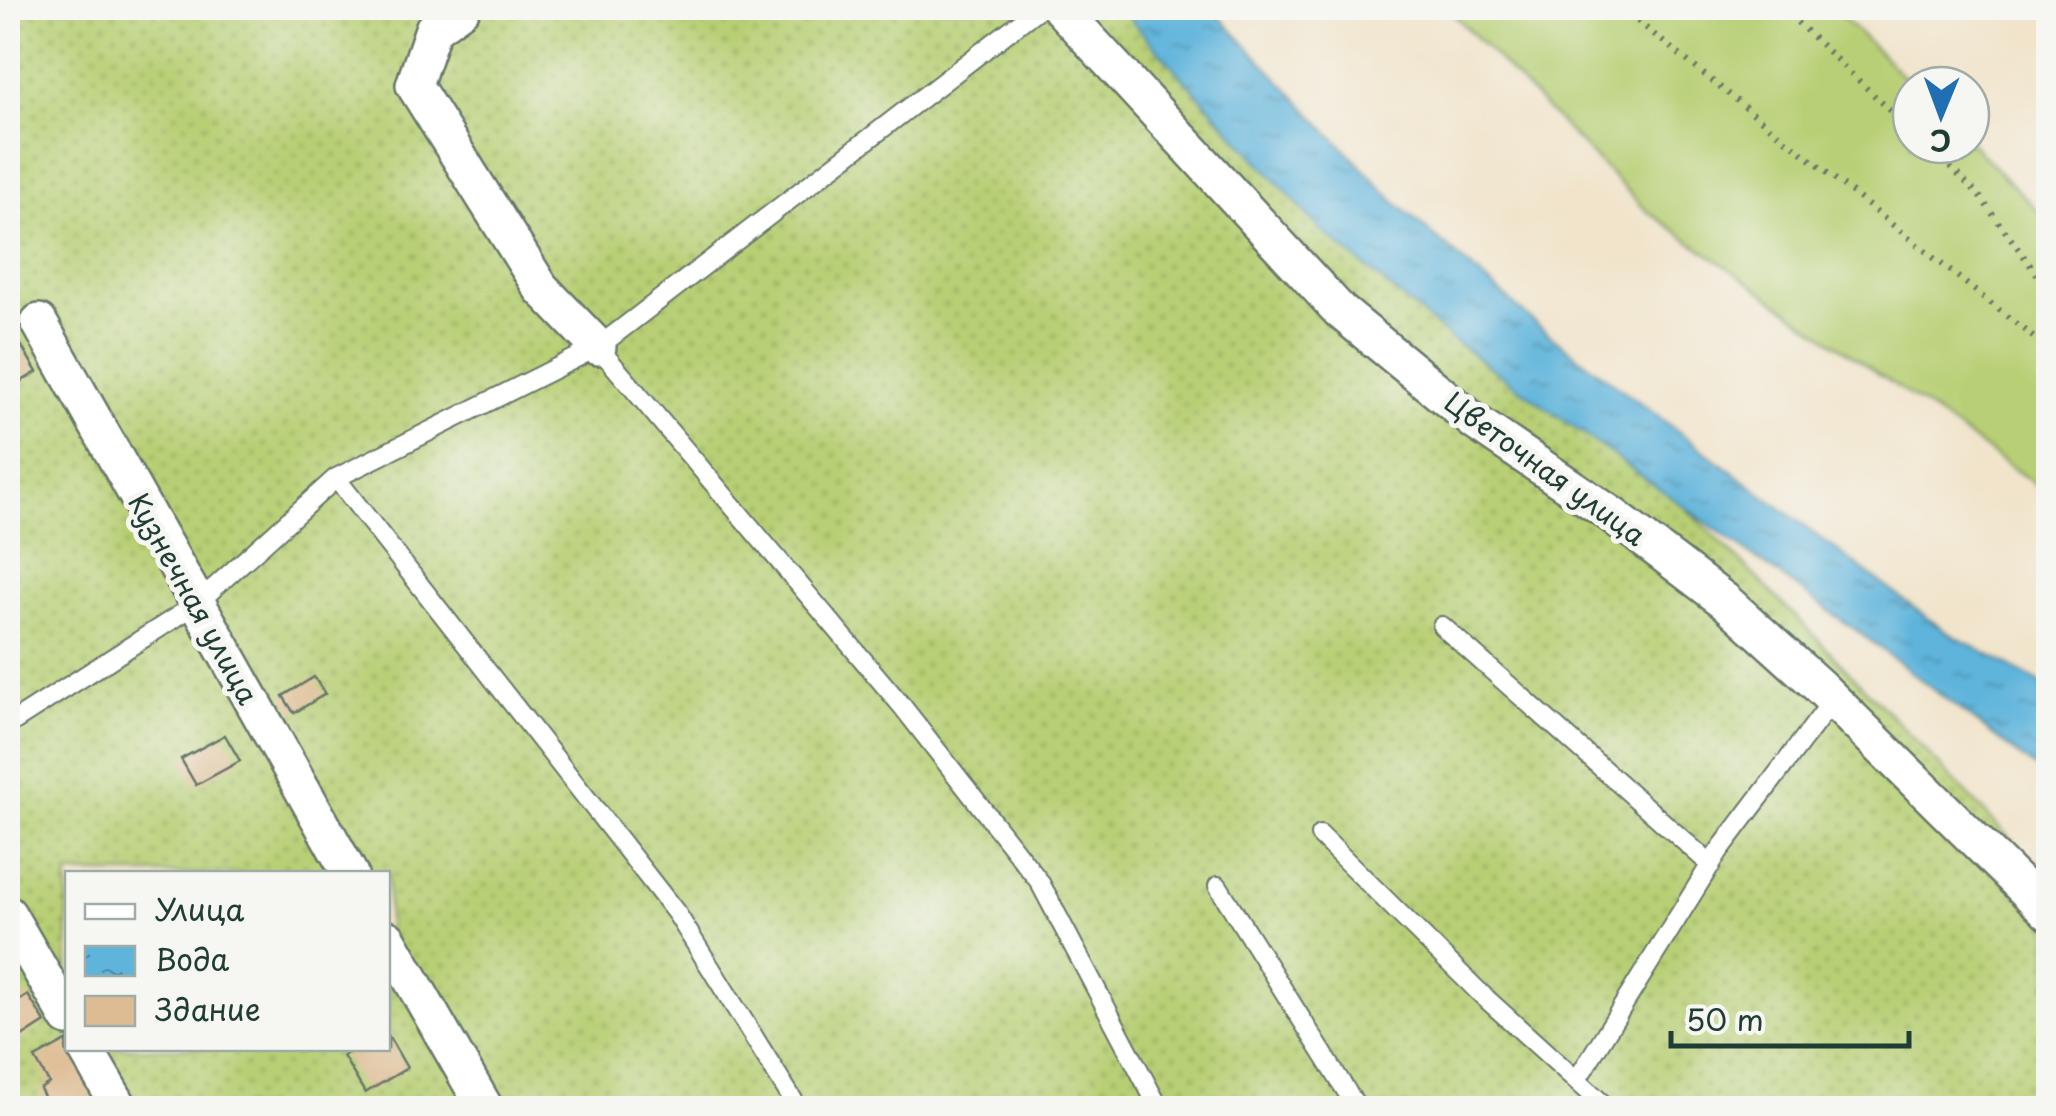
<svg xmlns="http://www.w3.org/2000/svg" width="2056" height="1116" font-family="'Playpen Sans',sans-serif">
  <style>
    .grass { fill: #b8cf74; stroke: #6c8654; stroke-width: 2.5 }
    .garden { fill: url(#garden-dots); stroke: #6c8654; stroke-width: 2.5; fill-rule: evenodd }
    .water { fill: url(#water-ripples); stroke: #3f7888; stroke-width: 2.5 }
    .building { fill: #debc93 }
    .lines { fill: none; stroke-linecap: round; stroke-linejoin: round }
    .service-casing { stroke: #687769; stroke-width: 22 }
    .minor-casing { stroke: #687769; stroke-width: 40 }
    .path { stroke: #687769; stroke-width: 6; stroke-dasharray: 2.5 8; stroke-linecap: butt }
    .service { stroke: #fff; stroke-width: 18 }
    .minor { stroke: #fff; stroke-width: 35 }
    .labels { text-anchor: middle; stroke-width: 10; stroke-linejoin: round; paint-order: stroke }
    .street-label { font-size: 28px; fill: #1f3d34; stroke: #f6f6f2 }
  </style>
  <defs>
    <pattern id="garden-dots" width="8" height="8" patternUnits="userSpaceOnUse" patternTransform="scale(2.5)"><rect width="8" height="8" fill="#b8cf74"/><path d="M2 2h.1M6 6h.1" fill="none" stroke="#95a960" stroke-width="1.8" stroke-linecap="round"/></pattern>
    <pattern id="water-ripples" width="26" height="14" patternUnits="userSpaceOnUse" patternTransform="scale(2.5)"><rect width="26" height="14" fill="#5fb4db"/><path d="M2 4q2-2 4 0t4 0M15 11q2-2 4 0t4 0" fill="none" stroke="#4e94b2"/></pattern>
  </defs>
  <rect width="100%" height="100%" fill="#f6f6f2"/>
  <filter id="ink" filterUnits="userSpaceOnUse"><feTurbulence type="fractalNoise" baseFrequency=".01" numOctaves="2"/><feDisplacementMap in="SourceGraphic" scale="20" xChannelSelector="R" yChannelSelector="G"/><feConvolveMatrix kernelMatrix="1 2 1 2 8 2 1 2 1" color-interpolation-filters="sRGB"/></filter>
  <filter id="wash" filterUnits="userSpaceOnUse"><feTurbulence type="fractalNoise" baseFrequency=".0048" numOctaves="4" result="noise"/><feDisplacementMap in="SourceGraphic" scale="40" xChannelSelector="R" yChannelSelector="G"/><feGaussianBlur stdDeviation="2.25" result="paint"/><feColorMatrix in="noise" values="0 0 0 0 0 0 0 0 0 0 0 0 0 0 0 0 0 1.4 0 .05"/><feComposite in="paint" operator="in"/></filter>
  <g filter="url(#wash)">
    <rect width="100%" height="100%" fill="#f1e4cb"/>
    <path class="grass" d="M1447 8H1834L1912 85 1911 145 1971 143 2048 221V493L1646 210Z"/>
    <path class="garden" d="M8 8H1182L1802 623 2048 878V1108H8ZM68 874H388V1048H68Z"/>
    <path class="water" d="M1120 8H1211L1396 203 1548 334 1945 631 2048 687V778L1871 641 1451 339 1320 229Z"/>
    <g id="blocks">
      <path class="building" d="M8 323 37 372 8 389Z
        M314 677 325 694 294 713 283 696Z
        M225 735 240 761 196 785 181 759Z
        M28 995 45 1022 8 1046V1008Z
        M388 1035 407 1068 365 1093 343 1056 356 1048H388Z
        M68 1040V1048H72L115 1108H40L48 1104 40 1089 49 1083 35 1058Z"/>
    </g>
  </g>
  <g filter="url(#ink)">
    <use href="#blocks" fill-opacity="0" stroke="#687769" stroke-width="2.5"/>
    <g class="lines">
      <g class="service-casing">
        <path id="service" d="M598 347 902 706 1039 881 1159 1108
          M336 478 677 914 798 1108
          M1442 626 1711 865
          M8 725 195 605 336 478 598 347 1039 8
          M1320 835 1480 993 1607 1108
          M1218 886 1357 1108
          M1578 1078 1719 851 1833 700"/>
      </g>
      <g class="minor-casing">
        <path id="minor" d="M462 8 433 29 414 85 541 288 598 347
          M1060 8 1340 311 1475 422 1612 515 1725 601 1819 686 2048 912
          M39 322 350 874
          M8 914 68 1018
          M388 939 485 1108
          M85 1048 120 1108"/>
      </g>
      <path class="path" d="M1621 8 2048 349
        M1782 8 1911 130
        M1927 145 1977 193 2048 289"/>
      <use href="#service" class="service"/>
      <use href="#minor" class="minor"/>
    </g>
  </g>
  <g class="labels">
    <g class="street-label">
      <text transform="translate(1545 469) rotate(36)" y="10">Цветочная улица</text>
      <text transform="translate(193 599) rotate(61)" y="10">Кузнечная улица</text>
    </g>
  </g>
  <rect width="2056" height="1116" fill="none" stroke="#f6f6f2" stroke-width="40"/>
  <rect x="65" y="871" width="325" height="180" fill="#f6f6f2" stroke="#a0aca6" stroke-width="2.5"/>
  <rect x="85" y="904" width="50" height="15" fill="#ffffff" stroke="#a0aca6" stroke-width="2.5"/>
  <text x="155" y="921" font-size="30" fill="#1f3d34">Улица</text>
  <rect x="85" y="946" width="50" height="30" fill="url(#water-ripples)" stroke="#a0aca6" stroke-width="2.5"/>
  <text x="155" y="971" font-size="30" fill="#1f3d34">Вода</text>
  <rect x="85" y="996" width="50" height="30" fill="#debc93" stroke="#a0aca6" stroke-width="2.5"/>
  <text x="155" y="1021" font-size="30" fill="#1f3d34">Здание</text>
  <g transform="translate(1941 115) rotate(181)"><circle r="48" fill="#f6f6f2" stroke="#a0aca6" stroke-width="2.5"/>
  <path d="M0-8L18 38L0 25L-18 38Z" fill="#1f6fb2"/>
  <text y="-15" font-size="28" font-weight="bold" text-anchor="middle" fill="#1f3d34">С</text>
  </g>
  <path d="M1671 1031v15h238v-15" fill="none" stroke="#1f3d34" stroke-width="5"/>
  <text x="1686" y="1031" font-size="30" fill="#1f3d34" stroke="#f6f6f2" stroke-width="8" paint-order="stroke">50 m</text>
</svg>
